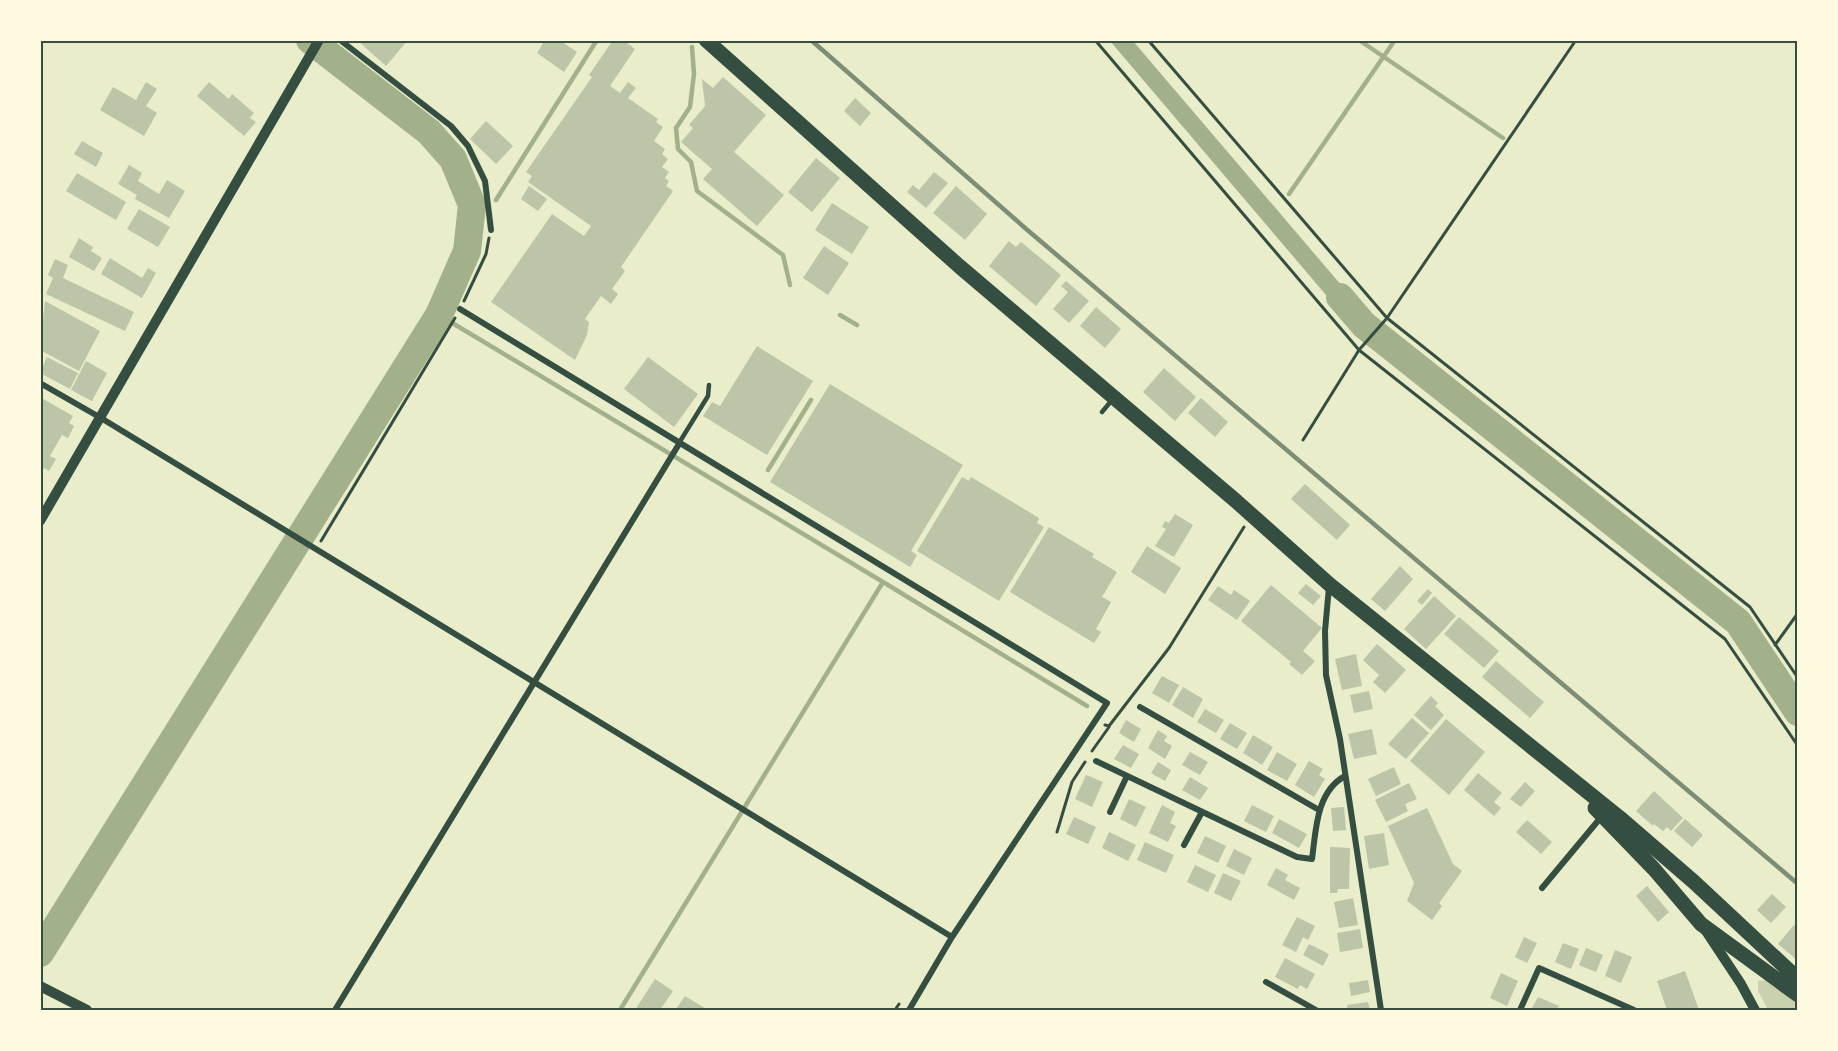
<svg xmlns="http://www.w3.org/2000/svg" width="1838" height="1051" font-family="'Exo 2',sans-serif">
  <style>
    .green { fill: #cad2ad }
    .water { fill: #a3b18a }
    .lines { fill: none; stroke-linecap: round; stroke-linejoin: round }
    .stream { stroke: #a3b18a; stroke-width: 4.5 }
    .river { stroke: #a3b18a; stroke-width: 28 }
    .building { fill: #bcc5a7 }
    .path { stroke: #344e41; stroke-width: 3 }
    .service { stroke: #344e41; stroke-width: 4.5 }
    .minor { stroke: #344e41; stroke-width: 6 }
    .tertiary { stroke: #344e41; stroke-width: 10 }
    .primary { stroke: #344e41; stroke-width: 15 }
    .rail { stroke: #7c8e77; stroke-width: 4.5 }
    .neatline { fill: none; stroke: #344e41; stroke-width: 2 }
  </style>
  <rect width="100%" height="100%" fill="#e9edc9"/>
  <path class="green" d="M1766 980 1797 1004V1010H1768L1758 991V981Z"/>
  <path class="water" d="M1110 41H1133L1371 320 1360 335Z"/>
  <g class="lines">
    <path class="stream" d="M1359 40 1503 138
      M692 47 694 74 690 107 676 128 678 149 691 162 697 191 783 255 790 285
      M1289 194 1395 40
      M496 200 597 40
      M439 315 883 582 620 1010
      M840 315 857 325
      M768 470 811 400
      M883 582 1087 706"/>
    <path class="river" d="M1340 297 1364 325 1738 622 1798 712
      M40 953 439 315 467 251 472 205 453 159 429 132 310 40"/>
  </g>
  <path class="building" d="M357 40H408L386 66Z
    M545 40H559L577 52 564 72 537 53Z
    M613 40H623L635 49 610 86 620 93 628 82 636 88 628 98 658 119 656 122 663 127 654 141 665 149 662 154 668 159 662 167 669 172 665 178 669 181 666 186 673 191 621 267 625 271 612 289 618 294 611 304 601 296 585 319 589 322 587 335 575 360 491 302 552 214 584 236 591 226 528 182 532 176 526 172 592 77 589 75Z
    M723 77 766 115 734 152 784 195 757 226 703 179 712 169 681 142 693 128 689 125 705 106 702 79 713 88Z
    M146 82 157 89 146 106 157 113 144 136 100 110 113 87 136 100Z
    M209 82 229 99 232 94 254 113 250 118 256 122 244 136 197 96Z
    M855 98 871 113 860 126 844 111Z
    M486 121 513 146 496 164 470 139Z
    M82 141 103 153 96 167 74 154Z
    M816 158 840 178 812 212 788 192Z
    M129 165 142 173 138 181 159 194 167 180 185 191 169 218 135 199 137 195 118 184Z
    M934 172 948 183 926 208 907 192 913 185 919 190Z
    M77 173 126 202 116 220 66 191Z
    M529 186 547 199 538 211 521 199Z
    M956 186 987 214 965 240 933 213Z
    M832 203 869 227 852 254 815 230Z
    M139 209 170 227 158 247 127 229Z
    M79 238 93 247 91 251 102 258 94 271 69 257Z
    M1009 241 1016 247 1021 242 1061 275 1036 306 989 266Z
    M824 246 849 263 828 295 803 278Z
    M110 258 142 278 148 268 156 273 142 298 101 274Z
    M55 259 68 265 63 278 134 312 125 331 46 294 53 278 48 275Z
    M1066 281 1089 301 1069 323 1053 309 1068 292 1061 286Z
    M45 301 100 331 79 371 40 350Z
    M1096 307 1121 329 1105 348 1080 326Z
    M757 346 813 381 767 455 703 416 712 402 720 406Z
    M47 357 78 373 70 389 40 373Z
    M648 357 698 394 674 427 624 389Z
    M86 361 107 373 92 401 71 390Z
    M1164 368 1196 397 1175 421 1143 392Z
    M830 384 963 465 911 551 917 555 910 567 770 482Z
    M40 397 73 416 69 423 74 426 68 438 62 435 50 456 56 459 49 471 44 468 40 473Z
    M1201 398 1228 422 1215 437 1188 413Z
    M962 477 969 481 971 477 1039 518 1037 523 1044 527 999 601 917 551Z
    M1305 484 1350 525 1337 540 1291 499Z
    M1175 514 1193 525 1174 557 1155 546 1166 529 1162 527 1165 521 1169 523Z
    M1049 527 1094 554 1092 557 1117 572 1102 597 1111 602 1096 629 1101 632 1094 643 1010 592Z
    M1147 546 1181 568 1165 594 1131 572Z
    M1400 566 1413 579 1385 611 1371 599Z
    M1306 584 1321 596 1313 605 1298 593Z
    M1271 585 1322 628 1303 651 1315 661 1302 675 1289 664 1291 662 1241 621Z
    M1218 586 1231 595 1234 590 1250 601 1237 620 1208 600Z
    M1428 589 1432 593 1422 605 1417 601Z
    M1434 596 1456 616 1426 649 1404 629Z
    M1459 617 1499 651 1484 668 1444 634Z
    M1377 644 1406 670 1385 693 1373 682 1379 675 1363 660Z
    M1356 654 1362 686 1342 690 1335 659Z
    M1496 661 1544 702 1530 718 1482 677Z
    M1162 676 1179 685 1169 703 1152 693Z
    M1183 687 1203 699 1193 718 1172 705Z
    M1369 691 1373 709 1354 713 1350 695Z
    M1431 696 1438 703 1435 706 1444 715 1431 730 1414 715Z
    M1205 709 1224 720 1216 733 1197 722Z
    M1412 718 1429 733 1406 759 1388 744Z
    M1446 719 1485 752 1449 795 1410 761Z
    M1126 720 1141 729 1134 742 1119 733Z
    M1230 723 1247 733 1237 749 1220 739Z
    M1372 729 1377 754 1354 759 1348 734Z
    M1158 730 1167 736 1164 741 1172 746 1165 759 1148 748Z
    M1253 735 1273 747 1262 765 1243 753Z
    M1123 745 1139 754 1131 768 1114 759Z
    M1190 752 1208 762 1200 775 1182 765Z
    M1277 752 1297 764 1287 781 1267 770Z
    M1309 761 1323 769 1319 775 1325 779 1314 797 1295 785Z
    M1158 762 1171 770 1165 781 1151 773Z
    M1394 767 1401 784 1376 796 1368 779Z
    M1478 773 1502 793 1494 802 1501 808 1494 816 1464 790Z
    M1086 775 1103 782 1092 807 1075 799Z
    M1190 777 1208 788 1200 800 1182 790Z
    M1525 782 1535 791 1521 807 1510 799Z
    M1409 783 1417 799 1405 804 1408 811 1386 822 1375 800Z
    M1654 791 1683 818 1671 831 1667 827 1663 831 1654 824 1653 826 1636 811Z
    M1129 799 1146 807 1136 827 1120 819Z
    M1162 805 1175 812 1170 823 1176 826 1168 842 1149 833Z
    M1252 805 1274 816 1266 832 1244 821Z
    M1344 807 1346 830 1333 831 1331 808Z
    M1427 808 1453 864 1462 871 1439 903 1442 906 1432 920 1407 901 1414 883 1388 826Z
    M1074 817 1096 827 1088 844 1066 834Z
    M1279 819 1307 834 1299 848 1272 833Z
    M1685 819 1703 835 1692 847 1674 831Z
    M1527 820 1552 842 1541 854 1516 832Z
    M1109 832 1136 845 1128 861 1102 848Z
    M1384 833 1389 865 1369 869 1364 836Z
    M1205 836 1226 846 1218 863 1197 853Z
    M1145 842 1174 855 1166 873 1137 860Z
    M1330 847 1350 848 1349 889H1338L1337 893H1330Z
    M1234 849 1252 858 1244 875 1226 866Z
    M1195 865 1216 875 1208 892 1187 882Z
    M1276 868 1288 875 1285 880 1300 888 1294 900 1267 885Z
    M1223 873 1241 881 1231 901 1214 893Z
    M1647 886 1669 912 1658 922 1636 896Z
    M1772 894 1786 907 1771 923 1757 910Z
    M1353 898 1358 925 1339 928 1334 902Z
    M1297 917 1315 926 1308 940 1303 937 1296 952 1282 945Z
    M1794 925 1798 928V961L1778 944Z
    M1360 929 1363 948 1340 952 1337 933Z
    M1524 937 1537 943 1527 963 1515 957Z
    M1563 943 1579 949 1571 969 1555 962Z
    M1309 944 1329 954 1323 966 1303 955Z
    M1586 948 1603 955 1596 972 1579 965Z
    M1615 950 1632 957 1621 983 1605 976Z
    M1285 958 1315 974 1307 989 1300 985 1298 989 1275 977Z
    M1685 971 1699 1010H1667L1657 981Z
    M1501 973 1518 981 1507 1006 1490 998Z
    M655 979 673 991 660 1010H635Z
    M1368 980 1370 992 1351 996 1349 983Z
    M685 996 708 1010 676 1009Z
    M1538 997 1559 1006 1557 1010H1531Z
    M1368 1002 1370 1010H1348L1347 1005Z"/>
  <g class="lines">
    <path class="path" d="M1095 40 1359 350 1725 639 1798 746
      M1148 40 1387 318 1750 607 1798 678
      M464 301 486 254 489 238
      M1303 440 1359 350 1387 318 1576 40
      M321 541 455 318
      M1775 645 1798 613
      M1105 725 1109 726 1169 648 1244 527
      M1092 751 1109 727
      M1057 832 1072 782 1085 762
      M895 1010 899 1004"/>
    <path class="service" d="M1102 412 1112 400
      M679 443 708 396 709 385"/>
    <path class="minor" d="M340 40 451 126 468 146 485 181 491 230
      M460 309 1107 703 952 937 909 1010
      M40 383 101 418 952 937
      M1329 587 1325 631 1326 675 1340 739 1381 1010
      M1140 707 1319 810
      M1096 761 1297 857 1312 859C1316 830 1316 792 1345 776
      M1110 812 1127 776
      M1184 845 1202 812
      M1542 888 1602 816
      M1266 982 1316 1010
      M335 1010 679 444
      M1520 1010 1539 968 1634 1010"/>
    <path class="tertiary" d="M40 521 319 40
      M1706 931 1741 984 1755 1010
      M40 986 87 1010"/>
    <path class="primary" d="M706 40 959 266 1236 501 1329 584 1620 818 1694 882 1798 979
      M1595 808 1654 869 1701 924 1798 995"/>
    <path class="rail" d="M811 40 1025 228 1798 884"/>
  </g>
  <rect width="1838" height="1051" fill="none" stroke="#fefae0" stroke-width="84"/>
  <rect x="42" y="42" width="1754" height="967" class="neatline"/>
</svg>
